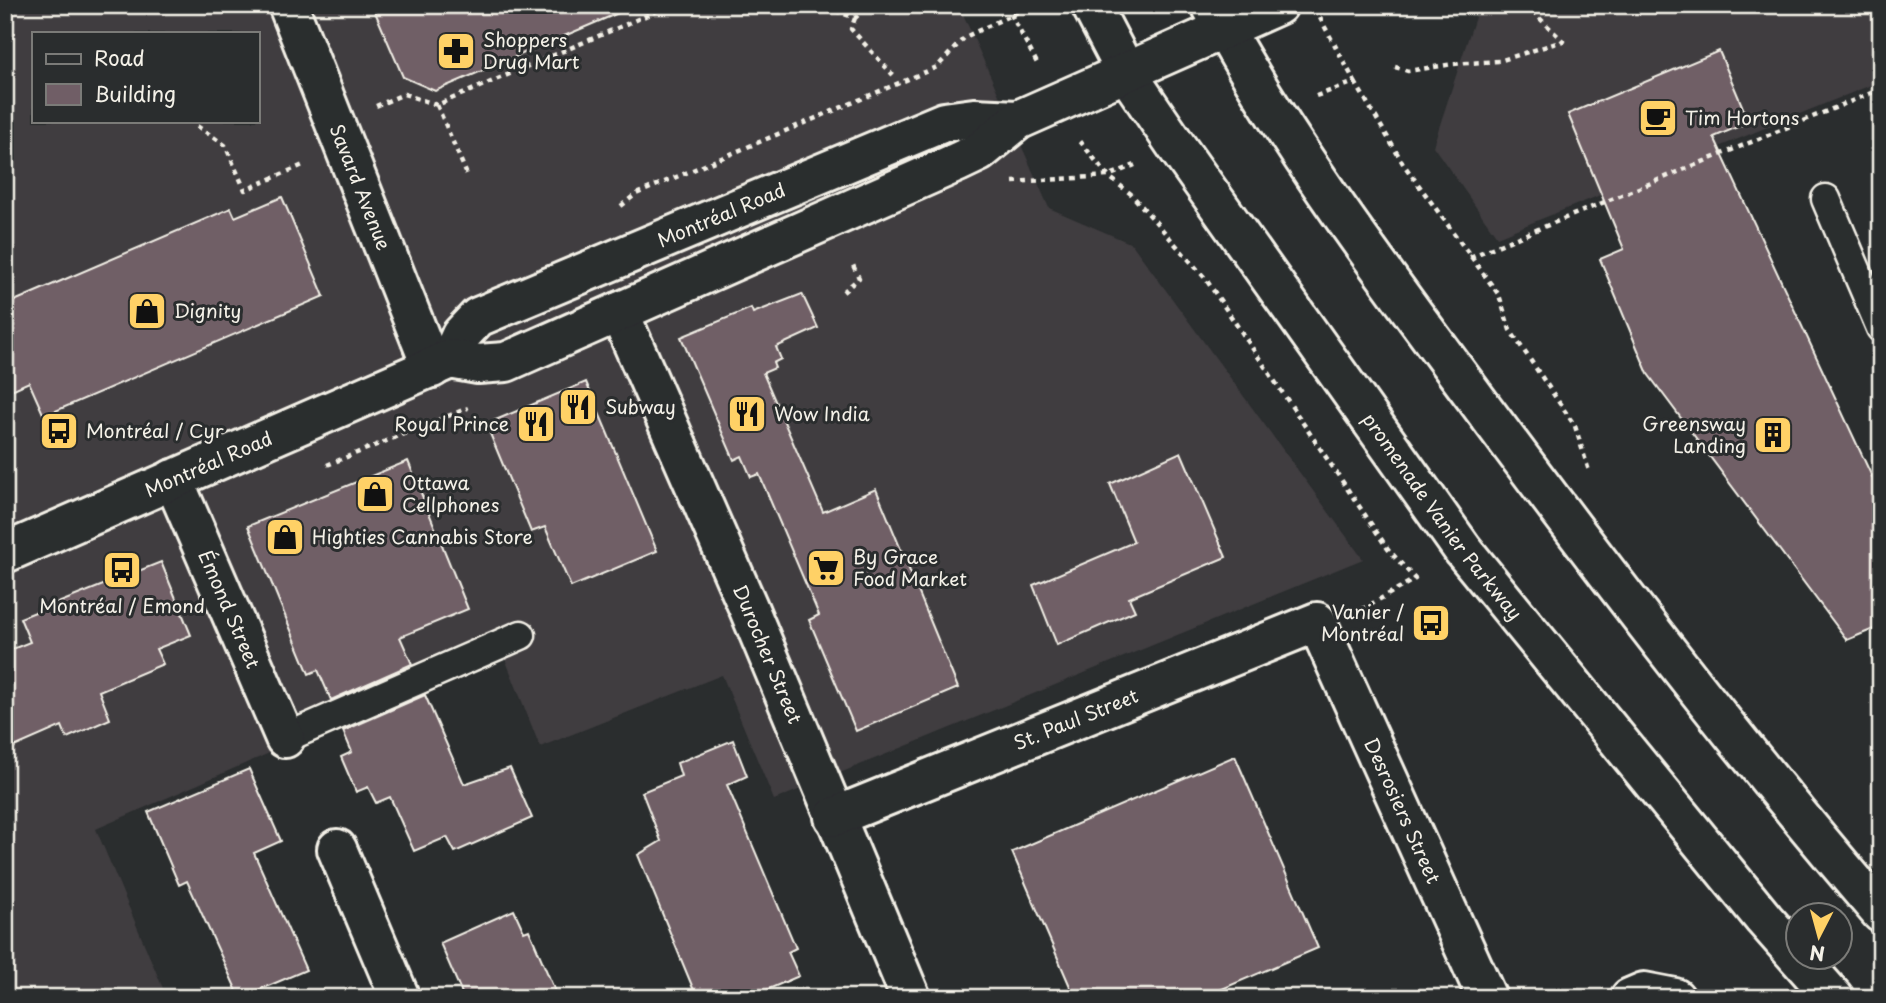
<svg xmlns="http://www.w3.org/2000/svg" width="1886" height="1003" font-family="'Playpen Sans',sans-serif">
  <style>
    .built { fill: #3f3c3f; fill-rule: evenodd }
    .building { fill: #705e66; stroke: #f4f1e8; stroke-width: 2 }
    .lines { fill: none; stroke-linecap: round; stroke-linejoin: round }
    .lane-casing { stroke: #f4f1e8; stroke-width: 33 }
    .street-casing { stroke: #f4f1e8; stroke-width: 44 }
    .primary-casing { stroke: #f4f1e8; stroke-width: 44 }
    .path { stroke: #f4f1e8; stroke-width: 4.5; stroke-dasharray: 5 5; stroke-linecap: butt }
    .lane { stroke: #2a2d2e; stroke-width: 28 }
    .street { stroke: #2a2d2e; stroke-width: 38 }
    .primary { stroke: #2a2d2e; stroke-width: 38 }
    .labels { text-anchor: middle; stroke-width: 6; stroke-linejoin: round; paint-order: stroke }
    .poi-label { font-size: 19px; fill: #f4f1e8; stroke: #2a2d2e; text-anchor: start }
    .street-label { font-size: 19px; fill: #f4f1e8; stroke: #2a2d2e }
  </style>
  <rect width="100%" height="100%" fill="#2a2d2e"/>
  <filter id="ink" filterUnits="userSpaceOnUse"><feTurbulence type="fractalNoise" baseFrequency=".0143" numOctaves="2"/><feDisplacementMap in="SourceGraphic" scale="14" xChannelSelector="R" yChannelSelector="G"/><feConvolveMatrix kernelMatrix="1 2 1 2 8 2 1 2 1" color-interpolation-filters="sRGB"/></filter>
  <g filter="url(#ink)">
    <path class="built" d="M5 5H959L1049 208 1132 244 1363 559 774 800 722 675 540 747 502 651 96 829 167 998H5ZM33 33H257V121H33Z
      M1479 5H1881V81L1497 237 1433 146Z"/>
    <path class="building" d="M372 5H637L435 91 403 77Z
      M1719 51 1749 122 1714 137 1881 496V626L1847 640 1648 374 1600 259 1624 249 1568 114Z
      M282 197 324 296 44 416 29 382 5 393V305L231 208 235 217Z
      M802 294 818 328 776 347 781 359 773 363 775 368 763 373 823 512 876 489 958 688 856 731 809 620 819 615 759 474 751 477 742 456 734 460 681 337 751 308 753 313Z
      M586 382 657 551 571 587 545 527 531 532 486 424Z
      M1181 452 1226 557 1129 598 1135 611 1057 645 1033 585 1134 542 1110 484Z
      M408 461 468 609 400 637 412 664 331 700 318 670 309 674 248 526Z
      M161 562 191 635 156 649 163 664 99 691 110 719 67 738 62 726 5 751V652L30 642 20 618Z
      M425 695 464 784 510 768 532 818 455 852 447 837 414 851 390 797 376 803 368 787 356 792 341 757 352 752 343 731Z
      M733 740 747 776 727 785 796 948 788 952 799 976 748 998H697L638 855 661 841 642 792 681 776 677 763Z
      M1235 756 1318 948 1201 998H1075L1012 852Z
      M249 769 281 841 254 853 306 970 240 998 187 881 179 885 148 812Z
      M514 910 524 932 529 930 558 998H464L440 943Z"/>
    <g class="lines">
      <g class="lane-casing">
        <path id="lane" d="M1826 199 1881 328
          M285 738 521 635"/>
      </g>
      <g class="street-casing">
        <g id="street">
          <path id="s1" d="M288 5 432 368"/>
          <path id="s2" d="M619 312 748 607 911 998"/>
          <path id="s3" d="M173 479 285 738"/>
          <path id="s4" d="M834 817 1317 622 1487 998"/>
          <path d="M337 849 400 998"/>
          <path d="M1630 998 1644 992 1675 998"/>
        </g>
      </g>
      <g class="primary-casing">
        <g id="primary">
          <path id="s5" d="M1091 5 1126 72 1177 147 1463 550 1764 919 1834 998"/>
          <path d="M1211 5C1286 145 1383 273 1477 400 1607 575 1739 748 1881 913"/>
          <path id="s6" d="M450 359 461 335 478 317 944 122 974 118 1018 120"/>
          <path id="s7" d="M5 553 450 359 478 364 506 362 958 162 979 152 1018 120 1278 5"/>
        </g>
      </g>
      <path class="path" d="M1006 5 1037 63
        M826 7 855 18 869 5
        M855 18 851 29 893 75
        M1395 67 1408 71 1453 64 1499 61 1563 41 1526 5
        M1355 82 1404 165 1499 295 1510 330 1575 426 1589 471
        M1316 96 1355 82 1320 18
        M437 105 468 177
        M376 106 404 94 437 105 671 5
        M197 126 225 145 245 190 303 165
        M1080 141 1108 176 1131 194 1205 278 1388 549 1415 579 1359 611
        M1013 182 1108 176 1135 165
        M621 206 636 194 937 67 965 37 1032 5
        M1470 257 1881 89
        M843 292 859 278 851 261
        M327 465 468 408"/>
      <use href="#lane" class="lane"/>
      <use href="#street" class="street"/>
      <use href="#primary" class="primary"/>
    </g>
  </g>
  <defs>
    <g id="pharmacy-square" transform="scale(2.0125)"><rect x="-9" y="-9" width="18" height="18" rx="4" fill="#ffd166" stroke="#2a2d2e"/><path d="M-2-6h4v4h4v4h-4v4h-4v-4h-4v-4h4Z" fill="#111"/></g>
    <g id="cafe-square" transform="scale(2.0125)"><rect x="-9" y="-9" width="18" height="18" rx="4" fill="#ffd166" stroke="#2a2d2e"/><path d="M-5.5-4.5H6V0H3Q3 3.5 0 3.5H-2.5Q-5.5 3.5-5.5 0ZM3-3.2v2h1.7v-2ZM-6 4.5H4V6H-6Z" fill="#111"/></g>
    <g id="shop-square" transform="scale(2.0125)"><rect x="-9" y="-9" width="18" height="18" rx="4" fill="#ffd166" stroke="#2a2d2e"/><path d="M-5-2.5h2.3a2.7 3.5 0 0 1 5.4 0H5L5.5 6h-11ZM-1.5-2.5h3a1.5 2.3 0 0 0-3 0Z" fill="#111"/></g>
    <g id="restaurant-square" transform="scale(2.0125)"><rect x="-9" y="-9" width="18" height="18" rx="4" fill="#ffd166" stroke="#2a2d2e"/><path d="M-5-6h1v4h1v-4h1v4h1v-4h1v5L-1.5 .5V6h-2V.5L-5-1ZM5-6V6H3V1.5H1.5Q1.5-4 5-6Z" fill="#111"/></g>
    <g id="bus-square" transform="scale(2.0125)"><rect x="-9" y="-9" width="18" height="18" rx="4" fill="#ffd166" stroke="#2a2d2e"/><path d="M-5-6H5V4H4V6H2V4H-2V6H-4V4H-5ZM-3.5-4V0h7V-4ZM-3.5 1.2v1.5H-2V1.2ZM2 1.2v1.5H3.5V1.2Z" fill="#111"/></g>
    <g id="building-square" transform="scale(2.0125)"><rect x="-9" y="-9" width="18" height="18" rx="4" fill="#ffd166" stroke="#2a2d2e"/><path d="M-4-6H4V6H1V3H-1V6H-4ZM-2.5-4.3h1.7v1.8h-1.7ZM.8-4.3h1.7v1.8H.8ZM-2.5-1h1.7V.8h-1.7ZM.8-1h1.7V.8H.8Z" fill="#111"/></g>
    <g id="supermarket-square" transform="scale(2.0125)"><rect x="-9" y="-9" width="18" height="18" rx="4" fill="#ffd166" stroke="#2a2d2e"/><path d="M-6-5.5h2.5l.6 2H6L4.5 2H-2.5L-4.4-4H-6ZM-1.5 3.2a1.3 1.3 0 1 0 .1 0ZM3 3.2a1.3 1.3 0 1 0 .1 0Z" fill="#111"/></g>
  </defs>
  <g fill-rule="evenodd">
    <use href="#pharmacy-square" x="456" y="51"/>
    <use href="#cafe-square" x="1658" y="118"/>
    <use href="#shop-square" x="147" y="311"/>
    <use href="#restaurant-square" x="578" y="407"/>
    <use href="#restaurant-square" x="747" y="414"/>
    <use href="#restaurant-square" x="536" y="424"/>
    <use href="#bus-square" x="59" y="431"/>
    <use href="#building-square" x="1773" y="435"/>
    <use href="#shop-square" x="375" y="494"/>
    <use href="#shop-square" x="285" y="537"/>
    <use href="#supermarket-square" x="826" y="568"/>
    <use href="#bus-square" x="122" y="570"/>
    <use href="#bus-square" x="1431" y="623"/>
  </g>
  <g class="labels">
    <g class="poi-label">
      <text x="483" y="47">Shoppers<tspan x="483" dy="22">Drug Mart</tspan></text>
      <text x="1685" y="125">Tim Hortons</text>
      <text x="174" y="318">Dignity</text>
      <text x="605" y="414">Subway</text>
      <text x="774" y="421">Wow India</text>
      <text x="509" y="431" text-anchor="end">Royal Prince</text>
      <text x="1746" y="431" text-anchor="end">Greensway<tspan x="1746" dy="22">Landing</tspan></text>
      <text x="86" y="438">Montréal / Cyr</text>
      <text x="402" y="490">Ottawa<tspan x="402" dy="22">Cellphones</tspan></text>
      <text x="312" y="544">Highties Cannabis Store</text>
      <text x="853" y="564">By Grace<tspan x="853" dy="22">Food Market</tspan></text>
      <text x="122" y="613" text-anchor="middle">Montréal / Emond</text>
      <text x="1404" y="619" text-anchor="end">Vanier /<tspan x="1404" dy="22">Montréal</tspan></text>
    </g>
    <g class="street-label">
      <text dy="7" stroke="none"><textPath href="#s1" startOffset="196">Savard Avenue</textPath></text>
      <text dy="7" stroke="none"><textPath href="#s6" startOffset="315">Montréal Road</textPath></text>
      <text dy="7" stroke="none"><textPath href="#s7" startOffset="222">Montréal Road</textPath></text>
      <text dy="7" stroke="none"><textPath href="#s5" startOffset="621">promenade Vanier Parkway</textPath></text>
      <text dy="7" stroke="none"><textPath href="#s3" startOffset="142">Émond Street</textPath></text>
      <text dy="7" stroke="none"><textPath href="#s2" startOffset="373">Durocher Street</textPath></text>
      <text dy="7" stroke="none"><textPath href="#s4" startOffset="261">St. Paul Street</textPath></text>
      <text dy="7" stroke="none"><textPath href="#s4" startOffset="728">Desrosiers Street</textPath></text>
    </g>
  </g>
  <rect width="1886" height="1003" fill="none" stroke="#2a2d2e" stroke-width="28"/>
  <rect x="14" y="14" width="1858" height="975" fill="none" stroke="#f4f1e8" stroke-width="2.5" filter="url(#ink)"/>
  <rect x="32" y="32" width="228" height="91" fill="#2a2d2e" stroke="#7b7b78" stroke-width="2"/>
  <rect x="46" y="54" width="35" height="10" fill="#2a2d2e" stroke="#7b7b78" stroke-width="2"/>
  <text x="94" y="66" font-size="21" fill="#f4f1e8">Road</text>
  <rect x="46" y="84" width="35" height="21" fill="#705e66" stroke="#7b7b78" stroke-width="2"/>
  <text x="94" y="102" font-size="21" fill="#f4f1e8">Building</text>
  <g transform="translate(1819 936) rotate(186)"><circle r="33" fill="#2a2d2e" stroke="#7b7b78" stroke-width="2"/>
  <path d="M0-5L12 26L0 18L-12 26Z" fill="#ffd166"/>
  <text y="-10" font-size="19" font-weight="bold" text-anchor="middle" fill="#f4f1e8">N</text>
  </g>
</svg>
